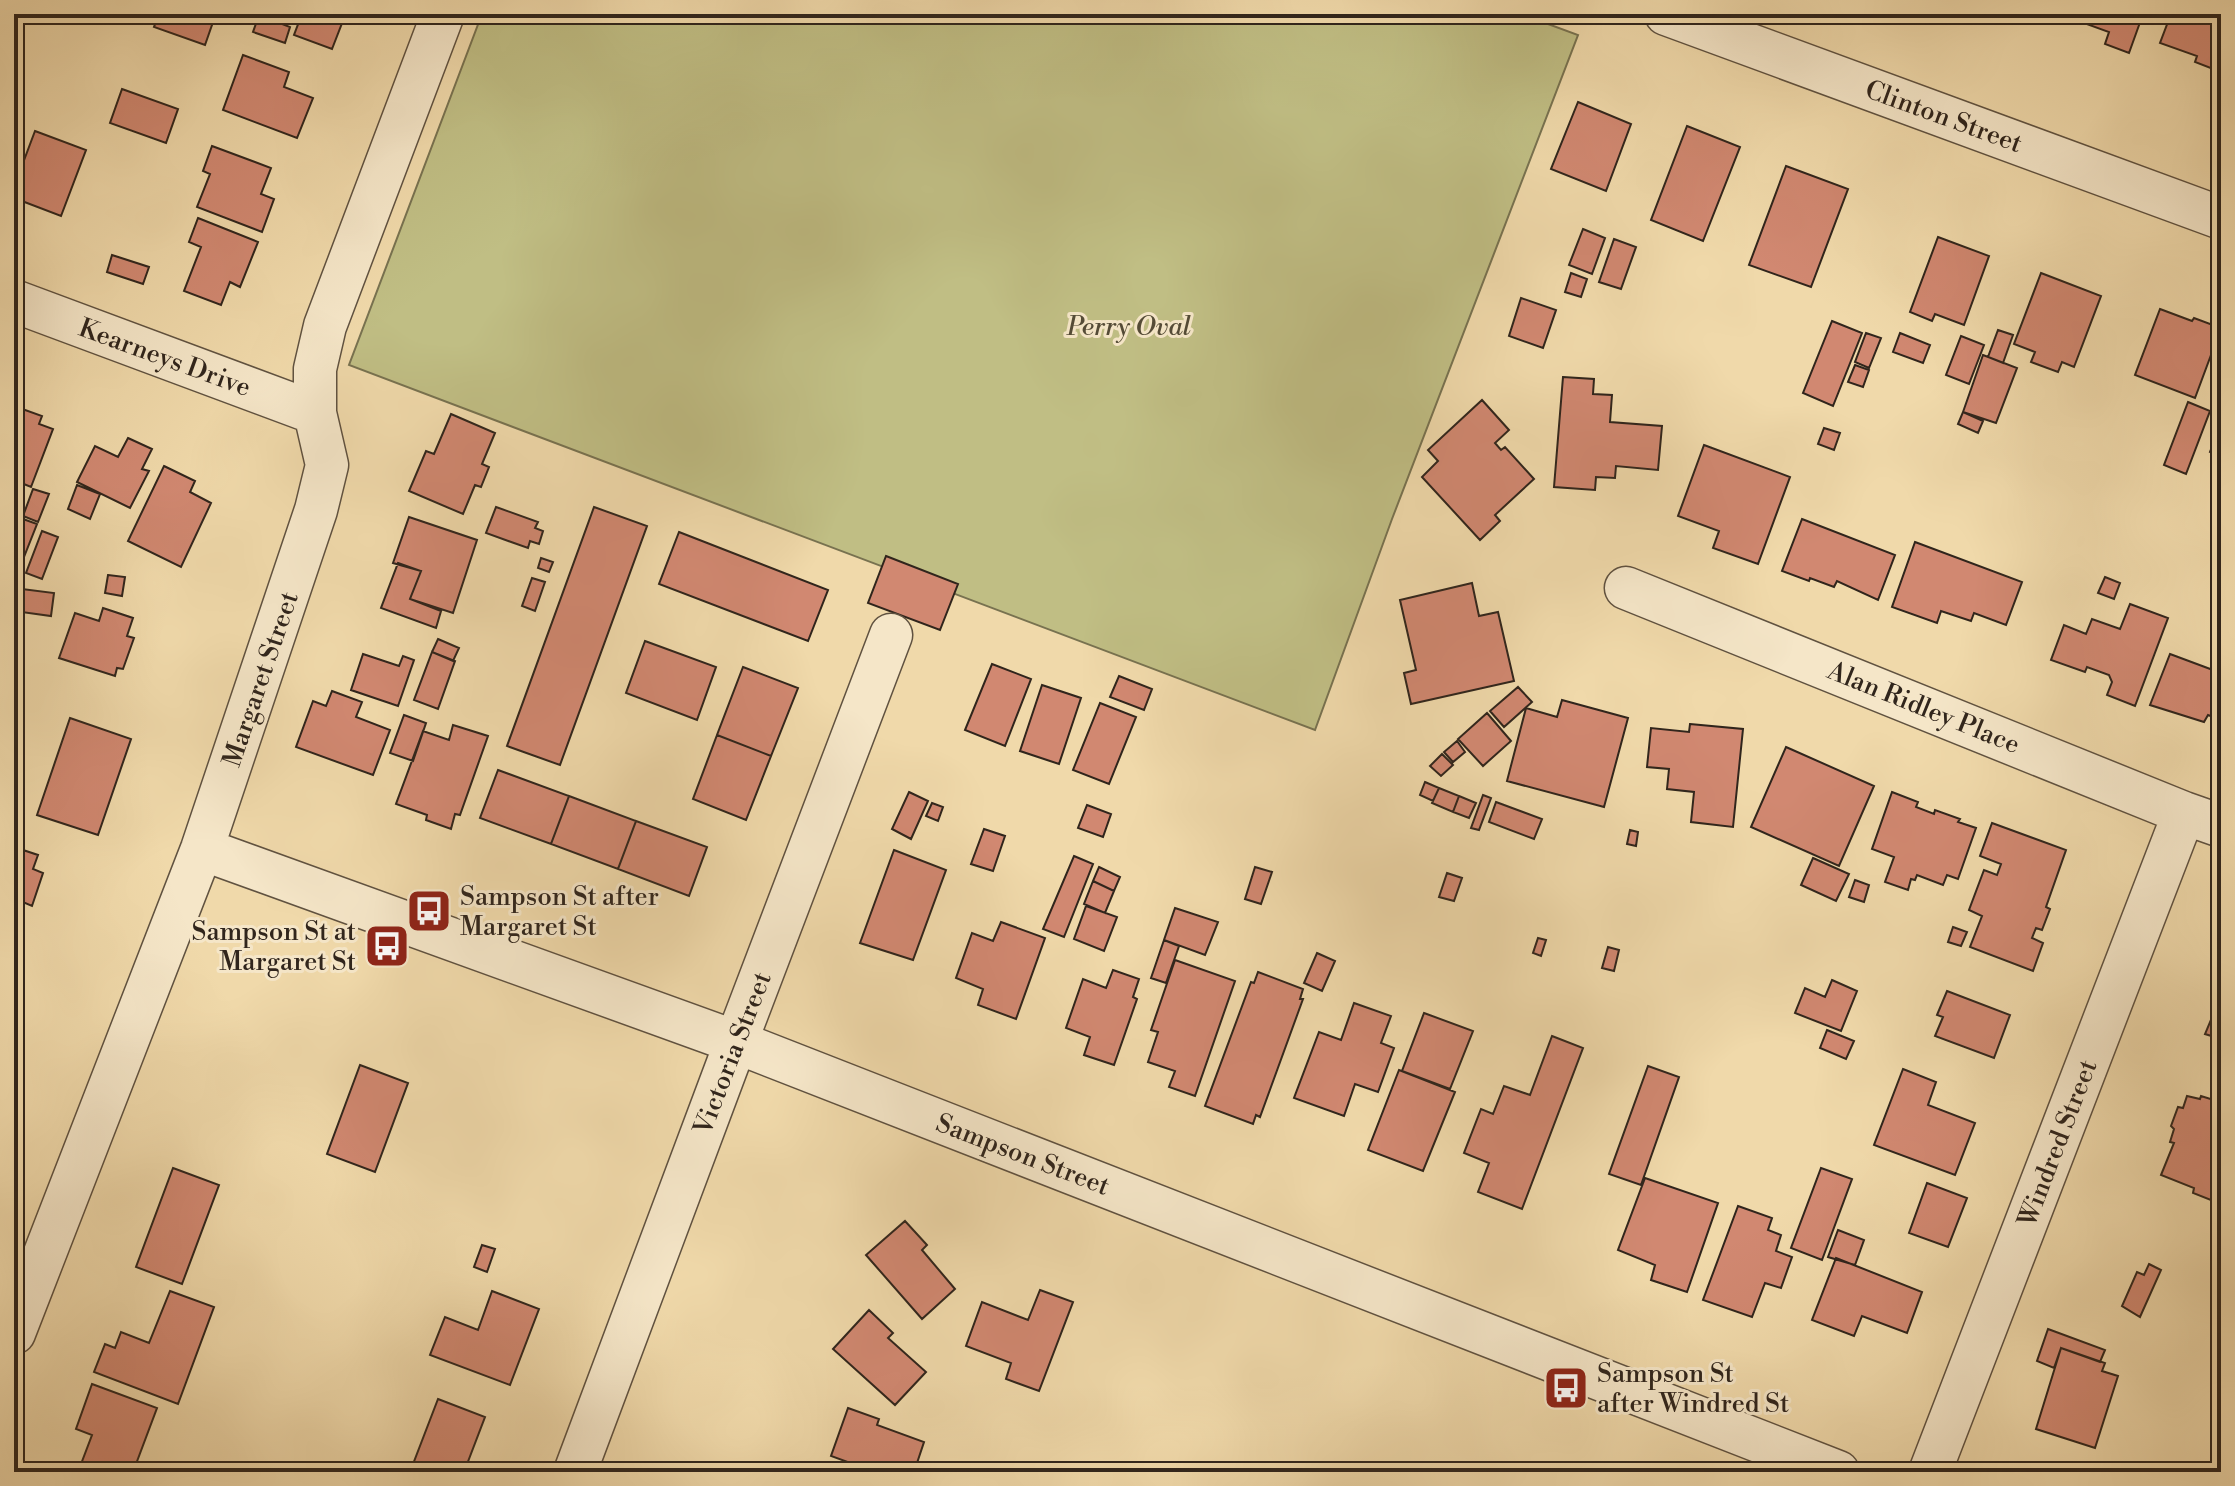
<svg xmlns="http://www.w3.org/2000/svg" width="2235" height="1486" font-family="'Libre Bodoni',serif">
  <style>
    .green { fill: #c0be84; stroke: #787250; stroke-width: 2 }
    .building { fill: #d18871; stroke: #30251c; stroke-width: 2 }
    .lines { fill: none; stroke-linecap: round; stroke-linejoin: round }
    .minor-casing { stroke: #605240; stroke-width: 45 }
    .minor { stroke: #f5e6c8; stroke-width: 42 }
    .labels { text-anchor: middle; stroke-width: 6; stroke-linejoin: round; paint-order: stroke }
    .street-label { font-size: 26px; fill: #30251c; stroke: #f5e6c8 }
    .park-label { font-size: 26px; font-style: italic; fill: #544b36; stroke: #f5e6c8 }
    .poi-label { font-size: 26px; fill: #30251c; stroke: #f5e6c8; text-anchor: start }
  </style>
  <rect width="100%" height="100%" fill="#f0d9aa"/>
  <filter id="stains"><feTurbulence type="fractalNoise" baseFrequency=".0025" numOctaves="4"/><feColorMatrix values="0 0 0 0 .2 0 0 0 0 .09 0 0 0 0 .02 0 0 0 .5 -.17"/></filter>
  <radialGradient id="worn" r=".72"><stop offset=".6" stop-color="#630" stop-opacity="0"/><stop offset="1" stop-color="#630" stop-opacity=".3"/></radialGradient>
  <path class="green" d="M482 14H1521L1578 35 1392 519 1315 730 349 365Z"/>
  <path class="building" d="M159 14H192L213 22 205 45 154 27Z
    M285 14H333L344 18 332 49 294 35 300 19Z
    M2084 14H2143L2129 53 2105 44 2109 32 2081 22Z
    M2171 14H2221V72L2195 62 2197 56 2160 43Z
    M259 15 290 27 285 43 253 32Z
    M243 55 289 72 284 87 313 98 297 138 223 110Z
    M122 89 178 109 166 143 110 123Z
    M1578 102 1631 124 1606 191 1551 169Z
    M1687 126 1740 147 1703 241 1651 220Z
    M35 131 86 150 61 216 14 198V187Z
    M212 146 271 168 261 194 274 199 262 232 197 207 210 174 203 171Z
    M1786 166 1848 189 1811 287 1749 265Z
    M198 218 258 242 240 287 230 282 221 305 184 291 201 247 189 242Z
    M1583 229 1605 238 1592 274 1569 265Z
    M1938 237 1989 256 1964 325 1935 314 1932 321 1910 312Z
    M1614 239 1636 247 1621 289 1599 282Z
    M112 255 149 267 143 284 107 272Z
    M1571 273 1587 279 1581 297 1565 292Z
    M2041 273 2101 296 2074 367 2062 362 2058 372 2031 362 2035 352 2014 344Z
    M1521 298 1556 310 1543 348 1509 336Z
    M2160 309 2192 321 2194 318 2221 328 2195 398 2135 375Z
    M1832 321 1862 333 1833 406 1803 393Z
    M1998 330 2013 335 2003 363 1988 357Z
    M1866 333 1881 338 1869 368 1855 362Z
    M1900 333 1930 345 1923 363 1893 352Z
    M1961 336 1984 345 1969 384 1946 375Z
    M1983 355 2017 368 1996 423 1963 412Z
    M1855 365 1869 370 1863 387 1848 382Z
    M1563 377 1594 379 1593 394 1612 395 1610 422 1662 426 1658 470 1616 466 1615 478 1596 477 1595 490 1554 487Z
    M1482 400 1509 430 1495 443 1501 450 1505 447 1534 479 1495 515 1500 521 1480 540 1422 477 1438 461 1428 450Z
    M2188 402 2210 411 2186 474 2164 465Z
    M14 406 42 416 39 424 53 429 31 487 14 480Z
    M1963 412 1983 421 1978 433 1958 424Z
    M451 414 495 433 482 464 489 467 481 487 475 485 463 514 409 491 426 451 434 454Z
    M2221 424V456L2210 452Z
    M1824 428 1840 433 1834 450 1818 444Z
    M128 438 152 449 142 469 149 471 130 508 77 482 95 446 118 457Z
    M1704 445 1790 477 1758 564 1713 548 1719 531 1678 516Z
    M164 466 195 481 190 492 211 503 181 567 128 541Z
    M77 485 100 494 90 519 68 509Z
    M33 489 49 494 38 522 23 516Z
    M496 507 538 522 535 528 543 531 539 544 530 541 528 548 486 533Z
    M594 507 647 526 560 765 507 746Z
    M409 517 477 540 453 613 410 599 421 571 393 563Z
    M23 519 37 524 20 567 14 565V541Z
    M1802 519 1895 555 1878 600 1837 581 1834 587 1810 578 1809 581 1782 571Z
    M42 531 58 537 42 579 26 573Z
    M679 532 828 590 808 641 659 584Z
    M1915 542 2022 582 2006 625 1974 613 1971 621 1941 611 1937 623 1892 607Z
    M886 556 958 584 940 630 868 603Z
    M541 558 553 562 549 572 538 568Z
    M398 563 421 571 410 599 441 611 436 628 381 608Z
    M108 575 125 577 122 596 105 593Z
    M2105 577 2120 583 2114 599 2098 593Z
    M532 578 545 582 535 611 522 606Z
    M1472 583 1479 616 1498 612 1514 681 1411 704 1404 673 1416 670 1400 600Z
    M14 588 54 593 51 616 14 611Z
    M2130 604 2168 618 2135 706 2107 695 2112 682 2109 675 2087 667 2085 672 2051 660 2064 625 2086 634 2092 619 2120 629Z
    M103 608 133 618 127 636 134 638 123 669 117 668 115 676 59 658 75 613 99 621Z
    M438 639 459 648 453 661 432 652Z
    M645 641 716 667 697 720 626 693Z
    M432 652 455 661 438 709 414 700Z
    M363 654 399 666 403 656 414 660 398 706 351 690Z
    M2170 654 2221 673V720L2208 715 2204 722 2150 705Z
    M992 664 1031 679 1005 746 965 730Z
    M743 667 798 688 771 756 717 735Z
    M1119 676 1152 689 1144 710 1110 697Z
    M1042 685 1081 698 1059 764 1020 751Z
    M1518 687 1532 702 1504 727 1490 711Z
    M332 691 362 702 356 717 390 730 373 775 296 747 313 701 326 706Z
    M1562 700 1628 718 1604 807 1507 781 1526 708 1557 717Z
    M1100 703 1136 717 1109 784 1073 770Z
    M1487 713 1511 741 1483 766 1458 739Z
    M404 715 426 723 413 761 390 753Z
    M70 718 131 739 98 835 37 815Z
    M1690 724 1743 729 1733 827 1691 822 1694 792 1667 789 1669 769 1647 767 1651 728 1689 732Z
    M453 725 488 736 460 815 455 814 451 829 426 820 427 815 396 804 423 731 449 740Z
    M717 735 771 756 746 820 693 799Z
    M1457 741 1465 752 1453 762 1444 752Z
    M1786 747 1874 786 1839 866 1751 827Z
    M1442 754 1453 765 1441 776 1430 766Z
    M498 770 569 796 551 844 480 818Z
    M1425 782 1439 788 1433 801 1420 795Z
    M1439 788 1459 796 1453 812 1432 803Z
    M909 792 928 801 911 839 892 829Z
    M1892 792 1918 802 1916 807 1934 814 1935 810 1960 819 1958 822 1976 828 1958 879 1947 875 1943 885 1917 875 1915 880 1911 879 1908 890 1885 882 1894 857 1872 849Z
    M1483 795 1491 798 1479 830 1471 828Z
    M569 796 636 821 618 869 551 844Z
    M1459 796 1476 803 1469 818 1453 812Z
    M1496 802 1542 819 1534 839 1489 822Z
    M932 803 943 807 938 821 926 816Z
    M1087 805 1111 814 1103 837 1078 828Z
    M636 821 707 847 689 896 618 869Z
    M1992 823 2066 850 2046 907 2050 909 2042 930 2036 928 2032 938 2043 943 2033 971 1970 947 1982 916 1969 910 1984 870 1997 875 2001 864 1980 856Z
    M984 829 1005 836 993 871 971 864Z
    M1630 830 1638 832 1636 846 1627 844Z
    M14 847 38 855 33 869 43 873 32 906 23 902 18 915 14 913Z
    M894 850 946 870 913 960 860 943Z
    M1074 856 1093 864 1064 937 1043 929Z
    M1813 858 1849 874 1836 901 1801 885Z
    M1099 867 1120 877 1114 891 1093 881Z
    M1255 867 1272 872 1261 904 1245 899Z
    M1447 873 1462 878 1454 901 1439 897Z
    M1855 880 1869 885 1864 902 1849 897Z
    M1093 881 1114 891 1105 913 1084 904Z
    M1086 906 1117 917 1104 951 1074 939Z
    M1175 908 1218 922 1205 955 1164 940Z
    M1001 922 1045 938 1016 1019 978 1005 983 989 956 978 972 933 993 941Z
    M1953 927 1967 932 1961 946 1948 942Z
    M1538 938 1546 940 1541 956 1533 953Z
    M1164 940 1179 946 1166 983 1151 978Z
    M1608 947 1619 950 1614 971 1602 968Z
    M1317 953 1335 961 1322 991 1304 983Z
    M1175 960 1235 981 1195 1096 1169 1087 1175 1071 1148 1062 1158 1032 1151 1030Z
    M1113 970 1139 979 1133 997 1137 999 1114 1065 1084 1055 1090 1037 1066 1028 1083 979 1106 988Z
    M1258 972 1303 989 1300 999H1303L1260 1117 1256 1115 1253 1124 1205 1106 1251 982 1254 983Z
    M1832 980 1857 991 1841 1031 1795 1013 1805 988 1825 997Z
    M1947 991 2010 1015 1994 1058 1935 1036 1943 1017 1937 1015Z
    M1354 1003 1391 1016 1381 1043 1394 1048 1378 1092 1355 1084 1344 1116 1294 1098 1319 1032 1341 1040Z
    M1424 1013 1473 1031 1450 1089 1402 1071Z
    M2213 1015 2221 1018V1039L2205 1034Z
    M1827 1030 1854 1041 1846 1059 1820 1048Z
    M1552 1036 1583 1048 1522 1209 1478 1192 1489 1163 1464 1153 1481 1109 1493 1114 1504 1086 1530 1095Z
    M360 1065 408 1083 375 1172 327 1154Z
    M1648 1066 1679 1077 1641 1185 1609 1174Z
    M1903 1069 1936 1082 1928 1105 1975 1123 1955 1175 1874 1145Z
    M1399 1070 1455 1092 1423 1171 1368 1150Z
    M2187 1096 2200 1099 2201 1096 2220 1102 2221 1098V1204L2193 1193 2194 1188 2161 1175 2174 1143 2170 1142 2174 1129 2171 1126 2178 1107 2183 1108Z
    M173 1168 219 1185 182 1284 136 1267Z
    M1821 1168 1852 1179 1822 1260 1791 1248Z
    M1645 1178 1718 1203 1687 1292 1651 1280 1655 1265 1618 1250Z
    M1927 1183 1967 1198 1948 1247 1909 1233Z
    M1738 1206 1772 1218 1768 1230 1781 1235 1776 1251 1792 1257 1781 1288 1765 1283 1752 1317 1703 1300Z
    M905 1221 927 1245 922 1250 955 1289 922 1319 866 1255Z
    M1838 1230 1864 1240 1855 1265 1828 1257Z
    M482 1245 495 1249 487 1272 474 1267Z
    M1836 1258 1922 1292 1907 1333 1862 1316 1854 1336 1812 1320Z
    M2149 1264 2161 1270 2140 1317 2122 1306 2137 1272 2144 1275Z
    M1040 1290 1073 1302 1039 1391 1006 1379 1011 1363 966 1346 982 1302 1028 1320Z
    M170 1291 214 1307 178 1404 94 1372 105 1344 115 1348 121 1332 149 1343Z
    M492 1291 539 1309 510 1385 430 1355 445 1317 478 1330Z
    M869 1310 893 1333 888 1338 926 1372 895 1405 833 1349Z
    M2048 1329 2105 1350 2100 1362 2061 1348 2054 1368 2037 1361Z
    M2061 1348 2105 1363 2102 1371 2118 1376 2095 1448 2036 1429Z
    M92 1384 157 1408 133 1472H78L92 1435 76 1429Z
    M438 1399 485 1417 464 1472H410Z
    M848 1408 879 1419 877 1425 924 1442 914 1472H875L831 1456Z"/>
  <g class="lines">
    <g class="minor-casing">
      <path id="minor" d="M1666 14 2221 218
        M14 301 315 413
        M1626 588 2184 813 2221 826
        M202 849 736 1042 1838 1472
        M14 1333 202 849 316 510 327 465 315 413V369L325 326 443 14
        M575 1472 736 1042 891 635
        M1930 1472 2184 813"/>
    </g>
    <use href="#minor" class="minor"/>
  </g>
  <defs>
    <g id="bus-square" transform="scale(2.3)"><rect x="-9" y="-9" width="18" height="18" rx="4" fill="#8f2418" stroke="#f5e6c8"/><path d="M-5-6H5V4H4V6H2V4H-2V6H-4V4H-5ZM-3.5-4V0h7V-4ZM-3.5 1.2v1.5H-2V1.2ZM2 1.2v1.5H3.5V1.2Z" fill="#fff"/></g>
  </defs>
  <g fill-rule="evenodd">
    <use href="#bus-square" x="429" y="911"/>
    <use href="#bus-square" x="387" y="946"/>
    <use href="#bus-square" x="1566" y="1388"/>
  </g>
  <g class="labels">
    <g class="street-label">
      <text transform="translate(1944 116) rotate(20)" y="9">Clinton Street</text>
      <text transform="translate(165 357) rotate(20)" y="9">Kearneys Drive</text>
      <text transform="translate(260 679) rotate(-71)" y="9">Margaret Street</text>
      <text transform="translate(1924 707) rotate(22)" y="9">Alan Ridley Place</text>
      <text transform="translate(732 1053) rotate(-69)" y="9">Victoria Street</text>
      <text transform="translate(2057 1143) rotate(-69)" y="9">Windred Street</text>
      <text transform="translate(1023 1154) rotate(21)" y="9">Sampson Street</text>
    </g>
    <g class="park-label">
      <text x="1129" y="335">Perry Oval</text>
    </g>
    <g class="poi-label">
      <text x="460" y="905">Sampson St after<tspan x="460" dy="30">Margaret St</tspan></text>
      <text x="356" y="940" text-anchor="end">Sampson St at<tspan x="356" dy="30">Margaret St</tspan></text>
      <text x="1597" y="1382">Sampson St<tspan x="1597" dy="30">after Windred St</tspan></text>
    </g>
  </g>
  <rect width="2235" height="1486" fill="none" stroke="#f0d9aa" stroke-width="48"/>
  <rect x="16" y="16" width="2203" height="1454" fill="none" stroke="#30251c" stroke-width="4"/>
  <rect x="24" y="24" width="2187" height="1438" fill="none" stroke="#30251c" stroke-width="2"/>
  <rect width="100%" height="100%" filter="url(#stains)"/>
  <rect width="100%" height="100%" fill="url(#worn)"/>
</svg>
